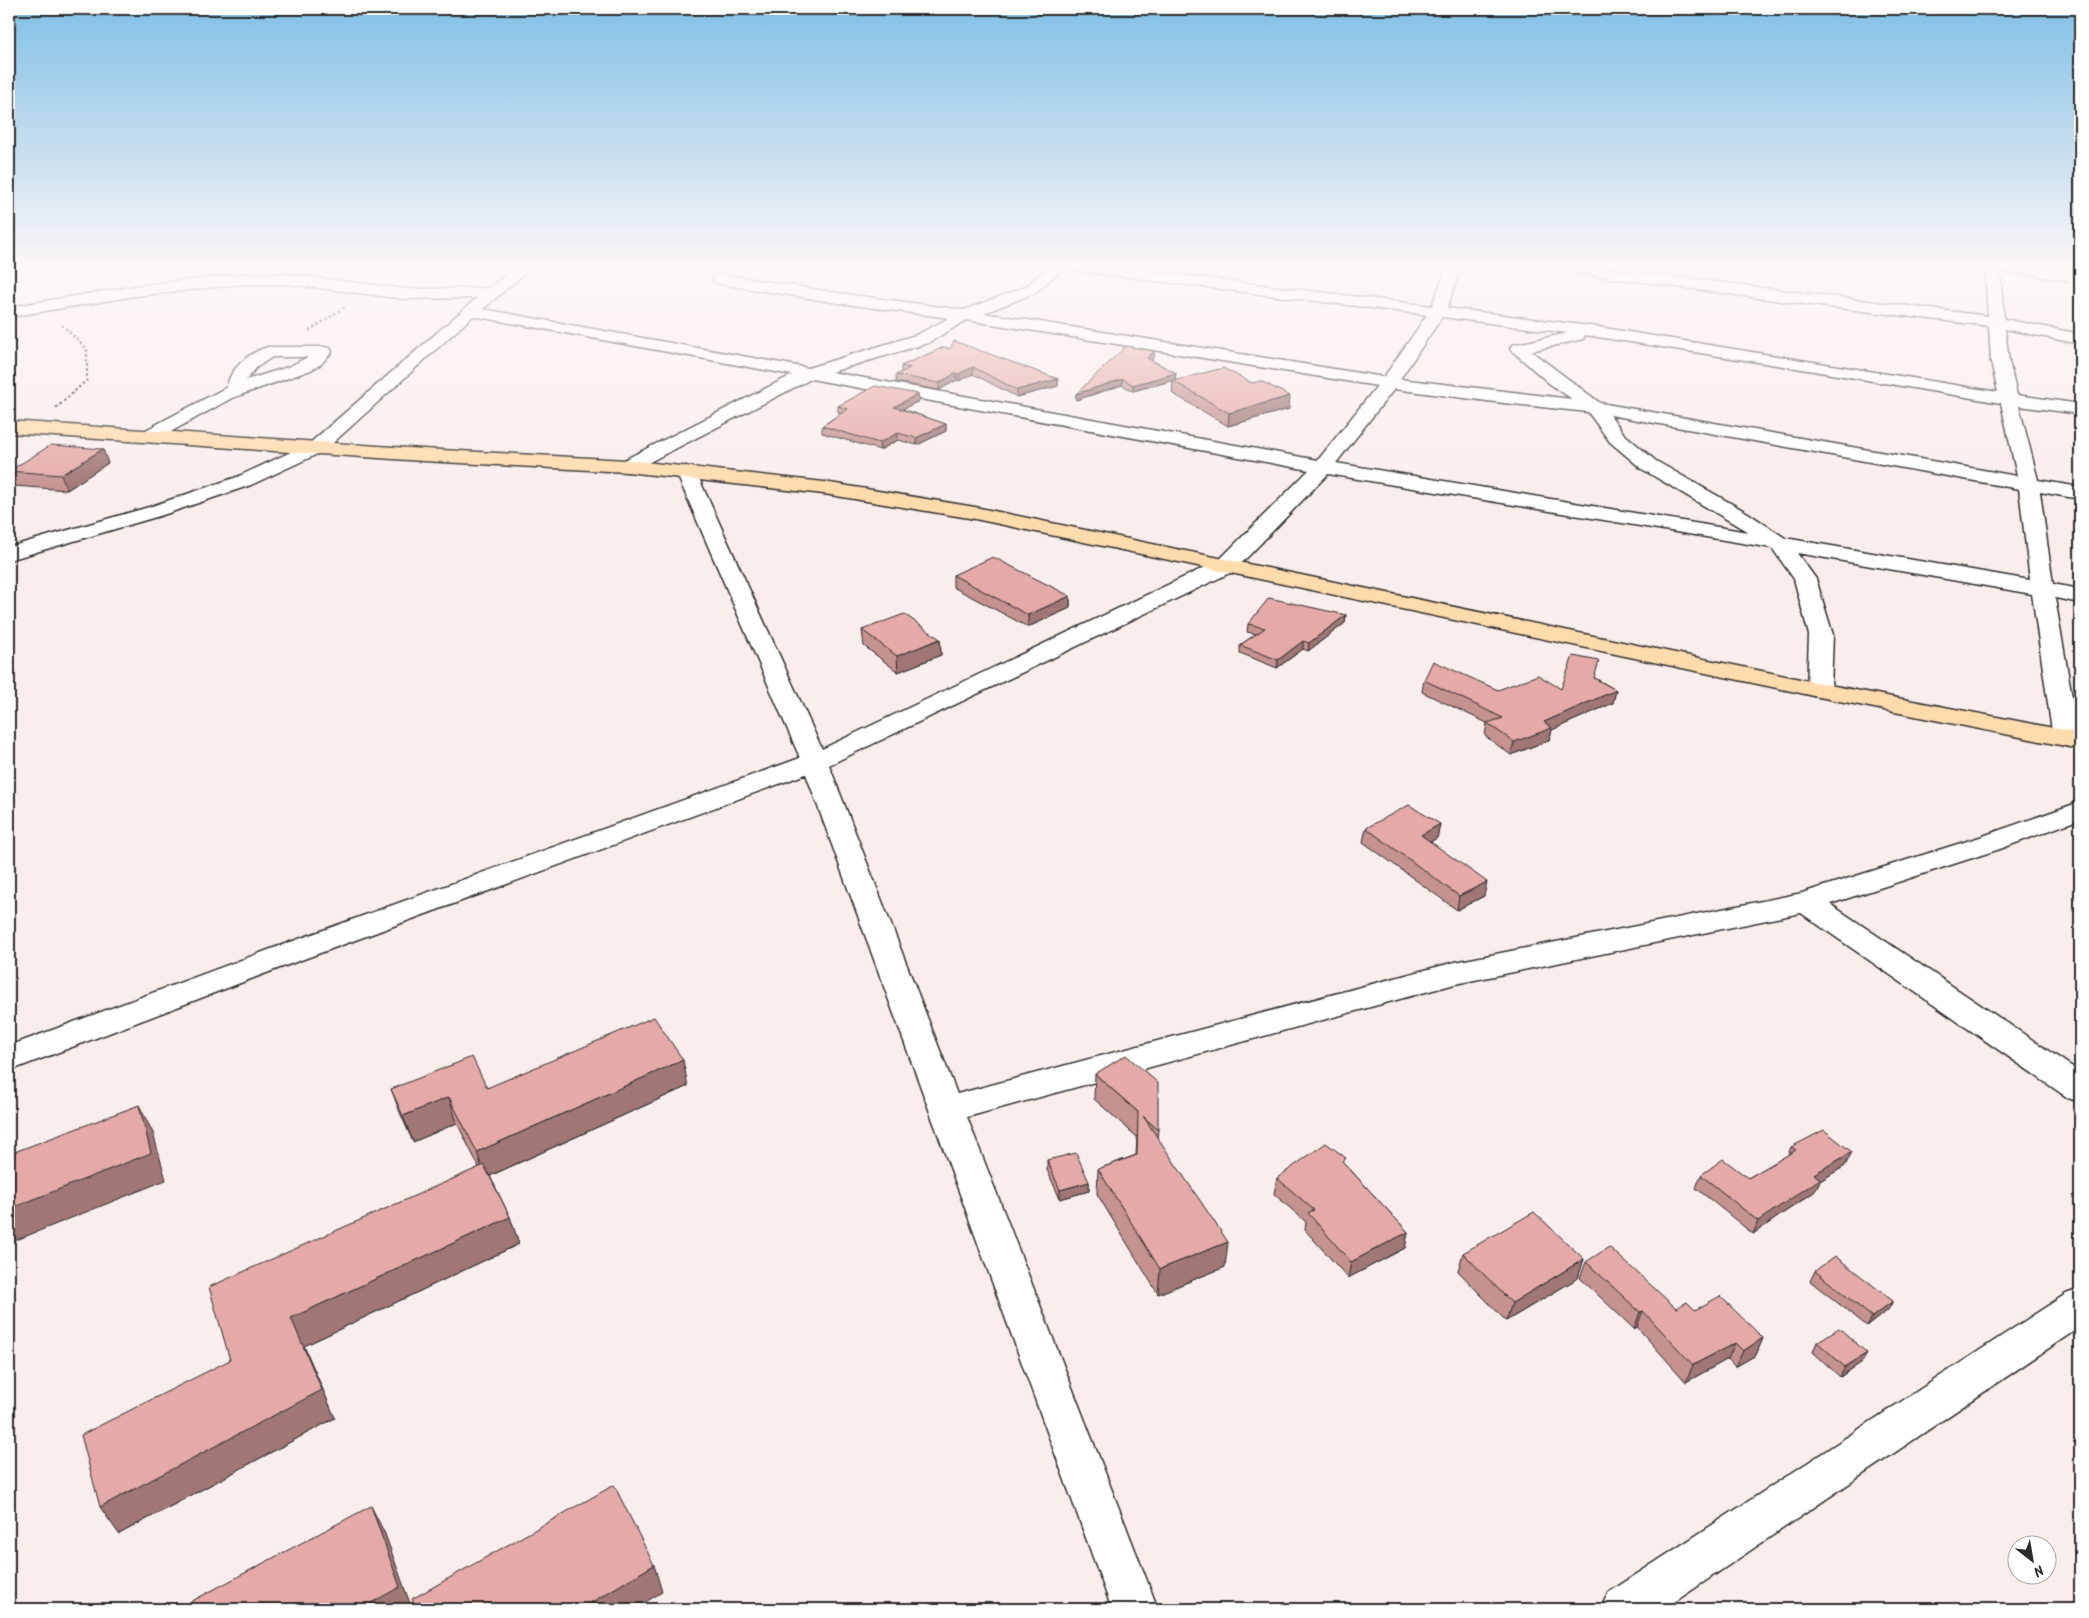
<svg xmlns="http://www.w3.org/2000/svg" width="2089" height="1618" font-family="Kalam,sans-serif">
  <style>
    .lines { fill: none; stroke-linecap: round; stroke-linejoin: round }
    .street-casing { stroke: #2b2b2b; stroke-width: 3 }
    .highway-casing { stroke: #2b2b2b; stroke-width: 3 }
    .path { stroke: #2b2b2b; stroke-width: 2; stroke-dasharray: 2.5 2.5; stroke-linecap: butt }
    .street { fill: #fff; fill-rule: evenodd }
    .highway { fill: #fedbac; fill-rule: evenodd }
    .wall { fill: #c59290; stroke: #2b2b2b }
    .shaded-wall { fill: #a07775; stroke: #2b2b2b }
    .building { fill: #e5aaa7; stroke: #2b2b2b }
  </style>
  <rect width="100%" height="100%" fill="#faeeed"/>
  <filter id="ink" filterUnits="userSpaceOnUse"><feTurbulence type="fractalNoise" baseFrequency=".02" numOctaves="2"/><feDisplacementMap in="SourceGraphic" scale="10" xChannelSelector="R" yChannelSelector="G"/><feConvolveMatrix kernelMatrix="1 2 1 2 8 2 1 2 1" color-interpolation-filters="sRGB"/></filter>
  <g filter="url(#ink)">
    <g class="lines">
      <g class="street-casing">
        <path id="street" d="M516 267H532L483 309 808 368 916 335 949 318 838 303 720 284 715 282 712 279 715 276 720 274 838 293 964 310 1025 287 1049 267H1065L1035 293 984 313 1384 377 1427 315 1079 271 1074 270 1072 267H1115L1432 306 1447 267H1461L1447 308 1598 327 1998 392 1991 362 1989 326 1795 303 1562 271 1557 270 1555 267H1596L1988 316 1985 267H2036L2080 273V282L2000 271 2004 319 2080 334V344L2005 329 2009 362 2017 395 2080 404V414L2019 406 2038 480 2080 487V499L2040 492 2053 584 2080 589V603L2055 598 2079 738 2075 743 2066 746 2057 743 2053 738 2032 594 1797 553 1816 579 1833 635 1831 690 1828 695 1819 697 1810 695 1807 690 1809 635 1794 579 1772 548 1328 474 1234 571 829 765 957 1094 1455 962 1802 893 1980 837 2080 802V819L2000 849 1830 904 2080 1072V1102L2068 1098 1801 913 1455 984 967 1117 1158 1609H1112L806 774 293 963 9 1071V1046L271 949 800 758 676 472 679 468 686 466 693 468 696 472 822 749 1218 561 1309 470 811 379 634 470 627 472 620 470 617 466 620 462 792 375 473 316 324 451 251 485 163 515 9 560V547L149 507 237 477 310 443 477 298 405 299 287 284H242L136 296 9 317V307L136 286 242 274H287L405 289 489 288ZM1442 317 1568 333 1512 345 1510 349 1550 384 1572 399 1400 379ZM967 320 1377 386 1318 460 831 372 928 343ZM1585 335 1802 369 2001 403 2017 476 1600 403 1531 351 1583 339ZM1394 389 1503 403 1588 412 1610 442 1642 469 1748 532 1336 463ZM1610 415 2019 489 2030 580 1785 538 1748 513 1656 461 1624 434Z
          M268 347H324L330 348 332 352 321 364 311 370 232 398 156 440 149 442 142 440 140 436 142 432 227 387C229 369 251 351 268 347ZM272 357H308L288 367 246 380 256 368Z
          M2080 1289V1327L1664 1609H1601L1608 1593 2066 1294Z"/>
      </g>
      <g class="highway-casing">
        <path id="highway" d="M9 421 423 449 627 460 824 482 975 507 1819 683 2080 733V749L1819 697 975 519 824 494 627 472 423 461 9 433Z"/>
      </g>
      <path class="path" d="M309 331 345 307
        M56 408 87 380V349L61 324"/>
      <use href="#street" class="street"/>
      <use href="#highway" class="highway"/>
    </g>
    <path class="wall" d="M944 347 1058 379V386L1017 397 973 374 959 381 957 380 939 390 896 382V375L901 373V366Z
      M1154 351V357L1151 360 1176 373 1175 380 1133 391 1122 385 1076 400V394Z
      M1173 381 1289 409 1228 426 1172 393Z
      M919 401 902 409 946 424V431L917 445 898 440 880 450 822 433V426L841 413 838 412V406Z
      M108 463 67 490 14 486 9 473V471Z
      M953 575 1070 596V608L1028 627 953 587Z
      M1346 615 1345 623 1308 651 1303 649 1277 668 1240 653V645L1256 634 1247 632 1248 624Z
      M862 630 940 639 941 655 898 672 864 646Z
      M1595 678 1616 690 1613 703 1552 730 1549 740 1511 755 1485 736 1487 723 1422 692 1424 680 1498 690 1561 689Z
      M1440 824 1437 838 1430 842 1484 896 1457 910 1363 842 1366 828Z
      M1095 1074 1158 1130 1157 1138 1225 1267 1158 1294 1097 1194 1098 1169 1136 1155 1137 1137 1094 1099Z
      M688 1086 490 1176 510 1217 519 1244 304 1346 335 1418 119 1534 479 1167 457 1123 413 1142 401 1115 391 1089Z
      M1791 1147 1845 1166 1820 1181 1814 1192 1753 1234 1696 1188 1701 1175 1748 1178 1788 1155Z
      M1047 1160 1089 1182V1191L1060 1199 1047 1170Z
      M1345 1164 1408 1232 1405 1248 1348 1278 1305 1230 1306 1222 1274 1194 1277 1178Z
      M1463 1253 1584 1259 1578 1278 1506 1321 1458 1271Z
      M1586 1262 1676 1308 1695 1310 1763 1338 1756 1355 1735 1367 1728 1359 1686 1382 1637 1327 1634 1329 1580 1278Z
      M1815 1271 1888 1310 1867 1326 1810 1281Z
      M1817 1342 1862 1362 1840 1377 1813 1352Z"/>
    <path class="shaded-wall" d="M1154 351V357L1147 365V358Z
      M973 367V374L959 381V374Z
      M956 373 957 380 939 390V383Z
      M1176 373 1175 380 1133 391V385Z
      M1058 379V386L1017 397V390Z
      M1123 379 1122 385 1076 400V394Z
      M918 394 919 401 895 413 894 407Z
      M1290 396 1289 409 1228 426 1229 413Z
      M946 424V431L917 445 916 438Z
      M898 433V440L880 450 879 443Z
      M103 449 108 463 67 490 61 475Z
      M1070 596V608L1028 627V615Z
      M1346 615 1345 623 1308 651 1309 643Z
      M940 639 941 655 898 672 897 656Z
      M1303 641V649L1277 668 1278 660Z
      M1616 690 1613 703 1552 730 1549 740 1511 755 1514 742 1544 722Z
      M1440 824 1437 838 1418 849 1421 835Z
      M1487 882 1484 896 1457 910 1459 896Z
      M683 1060 688 1086 485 1178 477 1152Z
      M449 1097 457 1123 413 1142 403 1116Z
      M139 1105 153 1133 166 1180 9 1243V1209Z
      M1852 1152 1845 1166 1820 1181 1814 1192 1753 1234 1758 1221 1814 1174Z
      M1089 1182V1191L1060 1199V1190Z
      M510 1217 519 1244 304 1346 335 1418 119 1534 100 1507 291 1318Z
      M1408 1232 1405 1248 1348 1278 1351 1262Z
      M1228 1242 1225 1267 1158 1294 1160 1269Z
      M1584 1259 1578 1278 1506 1321 1512 1303Z
      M1893 1301 1888 1310 1867 1326 1872 1317Z
      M1643 1311 1637 1327 1634 1329 1640 1312Z
      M1763 1338 1756 1355 1735 1367 1743 1351Z
      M1735 1343 1728 1359 1686 1382 1693 1365Z
      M1867 1353 1862 1362 1840 1377 1845 1367Z
      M371 1506 385 1534 412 1609H360Z
      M654 1565 662 1592 634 1609H580Z"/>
    <path class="building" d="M954 341 1058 379 1017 390 973 367 959 374 956 373 939 383 896 375 910 368 901 366 944 347 950 349Z
      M1126 346 1154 351 1147 358 1176 373 1133 385 1123 379 1076 394Z
      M1223 368 1252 383 1261 381 1290 396 1229 413 1173 381Z
      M875 386 918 394 894 407 946 424 916 438 898 433 879 443 822 426 848 409 838 406Z
      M51 445 103 449 61 475 9 471Z
      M993 557 1070 596 1028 615 953 575Z
      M1269 598 1346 615 1309 643 1303 641 1278 660 1240 645 1265 628 1248 624Z
      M904 614 940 639 897 656 862 630Z
      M1573 656 1599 661 1594 678 1616 690 1544 722 1552 728 1514 742 1487 723 1503 718 1424 680 1433 661 1498 690 1538 675 1561 689Z
      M1409 805 1440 824 1421 835 1487 882 1459 896 1366 828Z
      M654 1017 683 1060 477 1152 449 1097 403 1116 391 1089 472 1057 487 1088Z
      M1126 1055 1158 1083V1130L1143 1116 1228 1242 1160 1269 1098 1169 1137 1155 1138 1112 1095 1074Z
      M139 1105 151 1153 9 1209V1154Z
      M1824 1130 1852 1152 1814 1174 1820 1179 1758 1221 1701 1175 1723 1159 1748 1178 1796 1150 1791 1147Z
      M1326 1143 1346 1158 1342 1161 1408 1232 1351 1262 1308 1213 1314 1210 1277 1178Z
      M1076 1153 1089 1182 1060 1190 1047 1160Z
      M484 1165 510 1217 291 1318 322 1390 100 1507 81 1435 230 1360 209 1287Z
      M1534 1212 1584 1259 1512 1303 1463 1253Z
      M1609 1247 1676 1308 1687 1302 1695 1310 1720 1296 1763 1338 1743 1351 1735 1343 1693 1365 1643 1311 1640 1312 1586 1262Z
      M1835 1256 1893 1301 1872 1317 1815 1271Z
      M1839 1328 1867 1353 1845 1367 1817 1342Z
      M614 1485 654 1565 580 1609H416L412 1599Z
      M371 1506 400 1587 360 1609H177Z"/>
  </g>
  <linearGradient id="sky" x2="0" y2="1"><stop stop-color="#80bfe6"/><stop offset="0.54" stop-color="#fdf7f7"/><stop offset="1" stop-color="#fdf7f7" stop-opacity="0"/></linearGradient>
  <rect width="2089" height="493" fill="url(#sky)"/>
  <rect width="2089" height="1618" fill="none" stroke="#fff" stroke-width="30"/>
  <rect x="15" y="15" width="2059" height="1588" fill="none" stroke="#2b2b2b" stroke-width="2" filter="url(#ink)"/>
  <g transform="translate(2032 1560) rotate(149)"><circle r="24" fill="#ffffff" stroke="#aaaaaa"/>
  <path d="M0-4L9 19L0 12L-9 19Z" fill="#2b2b2b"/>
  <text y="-8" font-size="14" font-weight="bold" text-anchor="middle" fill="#2b2b2b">N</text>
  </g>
</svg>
